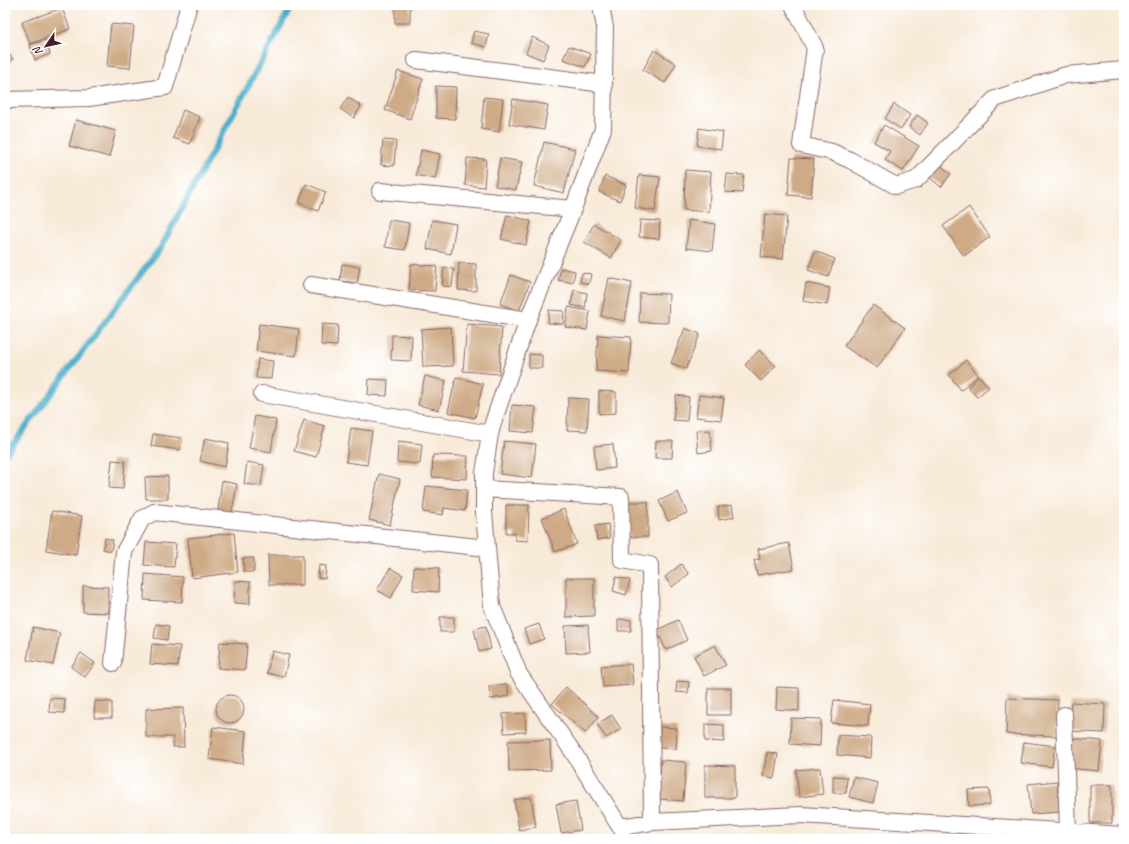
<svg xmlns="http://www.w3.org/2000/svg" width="1129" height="844" font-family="Caveat,sans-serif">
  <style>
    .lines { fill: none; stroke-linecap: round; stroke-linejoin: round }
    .stream { stroke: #48adc8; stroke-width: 6 }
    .building { fill: #ceaa86 }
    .minor-casing { stroke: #876668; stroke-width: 18 }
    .minor { stroke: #fff; stroke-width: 16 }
  </style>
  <rect width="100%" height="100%" fill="#fff"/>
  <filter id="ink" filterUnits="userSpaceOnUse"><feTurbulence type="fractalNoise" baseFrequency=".025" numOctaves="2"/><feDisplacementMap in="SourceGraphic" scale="8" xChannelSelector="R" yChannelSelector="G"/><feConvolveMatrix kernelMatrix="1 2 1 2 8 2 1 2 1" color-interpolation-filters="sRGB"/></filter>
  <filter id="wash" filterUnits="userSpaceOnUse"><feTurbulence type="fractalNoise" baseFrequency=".012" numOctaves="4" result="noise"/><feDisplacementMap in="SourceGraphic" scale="16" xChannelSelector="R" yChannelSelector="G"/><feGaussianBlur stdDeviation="0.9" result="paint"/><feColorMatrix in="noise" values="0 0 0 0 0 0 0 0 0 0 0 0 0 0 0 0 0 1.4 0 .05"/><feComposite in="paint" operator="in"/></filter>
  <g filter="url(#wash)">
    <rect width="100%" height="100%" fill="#f8ead8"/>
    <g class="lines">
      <path class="stream" d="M5 455 161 247 292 5"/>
    </g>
    <g id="blocks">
      <path class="building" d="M395 5H410V23H395Z
        M62 8 70 29 30 44 22 22Z
        M111 24 134 26 130 68 107 66Z
        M474 31 489 34 486 47 471 43Z
        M532 37 549 45 543 60 526 53Z
        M46 40 50 54 35 60 30 45Z
        M569 46 591 54 585 67 563 59Z
        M5 49 13 59 5 65Z
        M654 50 676 64 665 83 643 70Z
        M398 71 423 79 410 119 385 110Z
        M436 86 456 87 455 119 436 118Z
        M348 97 361 106 354 118 340 109Z
        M484 97 503 99 499 132 481 129Z
        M513 99 548 105 544 130 509 124Z
        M894 104 910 115 901 129 885 119Z
        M183 110 200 117 190 144 173 138Z
        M917 115 928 123 920 135 909 127Z
        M76 120 116 131 109 157 69 146Z
        M884 125 919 146 903 171 885 160 890 151 874 142Z
        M699 128 723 132 721 149 697 146Z
        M383 140 396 141 394 166 381 165Z
        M5 141 9 155 5 156Z
        M544 142 575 149 564 193 534 186Z
        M421 150 440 154 435 179 416 175Z
        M467 158 486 159 484 187 465 185Z
        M500 158 522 162 516 190 495 186Z
        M791 158 814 159 811 197 788 195Z
        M939 164 951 174 941 187 929 177Z
        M685 170 711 172 709 212 684 210Z
        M727 174 744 175 742 193 725 192Z
        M639 175 660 177 655 211 635 208Z
        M605 176 626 185 620 201 599 192Z
        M306 184 326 192 318 211 299 203Z
        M969 207 990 237 964 256 943 226Z
        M765 214 787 216 783 259 761 257Z
        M507 215 531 221 526 245 501 239Z
        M389 220 409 223 405 250 385 247Z
        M432 220 456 224 451 254 427 249Z
        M640 220 660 221 659 239 639 237Z
        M689 220 715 224 712 251 686 248Z
        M594 224 621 240 611 258 584 242Z
        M815 251 835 259 828 277 808 270Z
        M459 263 476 264V291L458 290Z
        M342 264 360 267 357 283 340 281Z
        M411 264 437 266 435 291 409 290Z
        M444 268 454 269 452 287 442 286Z
        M561 268 575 271 573 283 558 280Z
        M582 273 591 274 589 284 580 282Z
        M511 275 530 282 519 311 500 304Z
        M609 278 632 283 625 321 601 316Z
        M806 283 830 288 827 305 803 301Z
        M574 290 587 293 585 308 571 305Z
        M640 293 669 294 668 323 639 322Z
        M873 305 905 328 877 368 844 346Z
        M568 307 590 311 587 330 565 327Z
        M549 310 564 311 563 324 548 323Z
        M259 324 299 329 296 356 256 351Z
        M322 324 338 325 337 346 321 345Z
        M467 324 502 327 499 374 463 371Z
        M451 327 453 366 423 367 421 329Z
        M685 328 700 334 686 369 671 363Z
        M392 335 412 336 411 361 391 360Z
        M598 335 631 337 629 373 596 371Z
        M759 350 776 366 761 381 745 365Z
        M529 354 542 355V368H529Z
        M258 359 273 361 271 379 256 378Z
        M966 360 978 375 961 390 949 375Z
        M425 376 446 381 439 410 418 405Z
        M979 376 989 387 977 397 968 387Z
        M456 377 483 384 475 418 448 412Z
        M369 379 388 380 387 396 368 395Z
        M599 391 616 392V413L599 414Z
        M676 395 689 397 687 421 673 420Z
        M699 395 724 398 721 420 696 417Z
        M568 398 589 399 587 431 567 430Z
        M512 405 536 407 533 433 510 431Z
        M255 416 276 420 271 452 249 448Z
        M304 420 325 426 316 457 294 451Z
        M351 428 372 431 367 465 346 462Z
        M710 430 712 451 698 453 696 431Z
        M153 434 182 438 180 450 151 446Z
        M205 438 229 443 225 467 200 461Z
        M398 441 422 444 420 464 397 462Z
        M504 441 536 444 532 478 500 474Z
        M656 441H673L672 458H655Z
        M613 444 615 468 596 470 594 446Z
        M433 455 468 456 467 479 432 477Z
        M112 460 125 461 123 489 109 488Z
        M247 462 264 465 261 486 244 484Z
        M379 474 400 479 390 525 369 520Z
        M168 476V499H146L145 477Z
        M222 481 237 484 232 512 218 510Z
        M426 486 467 490 465 511 444 508 443 515 423 512Z
        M678 492 687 513 668 521 659 501Z
        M628 502H648V537H629Z
        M506 505H529L528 541 515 540V533H506Z
        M732 505 734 517 719 520 718 507Z
        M564 509 577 544 555 552 542 518Z
        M52 511 82 516 76 555 46 550Z
        M608 524 610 538 597 540 595 526Z
        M234 533 238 572 192 578 188 538Z
        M105 538 113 540 111 551 103 549Z
        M146 542 176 544 174 567 144 565Z
        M789 543 794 569 757 575 754 560 760 559 758 549Z
        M268 555H303V585H269Z
        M243 558H254V572H244Z
        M681 564 689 574 672 587 665 577Z
        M319 565 326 566 325 579 318 578Z
        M414 567 439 568 438 592 413 590Z
        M390 568 403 575 391 598 377 590Z
        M145 574 183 577 182 602 144 600Z
        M616 577 630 580 626 595 613 591Z
        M566 578H594V616L566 617Z
        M235 581 250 582V604L234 603Z
        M83 586 108 587V613L83 612Z
        M440 617H454V632H440Z
        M618 619 631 620V631H618Z
        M678 620 687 640 666 650 657 630Z
        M156 624 169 626 167 640 154 638Z
        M539 624 544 639 529 644 524 629Z
        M588 625 590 652 566 653 565 626Z
        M486 626 491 649 479 652 474 629Z
        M33 627 60 633 53 665 27 660Z
        M220 642 247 644 245 670 218 668Z
        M152 644 180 646 178 666 150 664Z
        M715 645 726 665 704 676 694 656Z
        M272 651 289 655 284 677 267 673Z
        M81 653 95 663 85 677 71 667Z
        M631 664 633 685 603 687 601 666Z
        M677 681 689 682 688 693 676 692Z
        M507 684 509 696 490 699 489 686Z
        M566 687 599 717 585 733 552 704Z
        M777 687 799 688V711L776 709Z
        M708 688H731V715H708Z
        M216 709a14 14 0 1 1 28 0a14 14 0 1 1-28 0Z
        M50 698 65 699 64 713 49 712Z
        M1007 698 1058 700 1057 736 1006 734Z
        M834 700 870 704 868 726 831 723Z
        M95 701 112 702V718H94Z
        M1071 702 1105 704 1104 733 1069 731Z
        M183 708 184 747H173V737H146V709Z
        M525 713 526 732 504 733 503 714Z
        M612 715 621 729 606 738 597 724Z
        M791 718 821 719 820 746 790 744Z
        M705 724 724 725V742L705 741Z
        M213 727 246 731 243 764 209 759Z
        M660 727 677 728 676 749 659 748Z
        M838 735 871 737 870 758 837 755Z
        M1072 738 1102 741 1099 771 1068 768Z
        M550 740 551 770 509 771 508 741Z
        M1024 742 1055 746 1052 767 1021 763Z
        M767 752 778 754 774 778 763 776Z
        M661 760 686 762 683 801 658 799Z
        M705 765 735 766V798H705Z
        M820 768 823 794 799 797 796 770Z
        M833 776 847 777 846 793H833Z
        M854 777 878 783 873 803 849 797Z
        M1057 781 1060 812 1031 814 1028 784Z
        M1090 785H1112V823H1090Z
        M989 789 990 805 969 806 968 790Z
        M531 797 536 827 519 830 514 800Z
        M576 801 581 830 561 833 556 804Z"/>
    </g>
  </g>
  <g filter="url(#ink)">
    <use href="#blocks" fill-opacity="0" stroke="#876668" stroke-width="1"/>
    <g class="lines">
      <g class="minor-casing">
        <path id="minor" d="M601 5 605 28 603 129 573 209 528 320 494 420 490 434 484 473V512L492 606 519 674 573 752 620 827 652 822 801 815 1124 835
          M793 5 815 48 801 145 832 152 850 160 896 186 916 180 995 99 1066 75 1124 70
          M416 60 604 84
          M5 100 89 98 165 87 189 5
          M380 191 573 209
          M311 285 528 320
          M262 394 490 434
          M484 489 621 497 622 560 650 565 652 822
          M113 663 124 552 142 519 154 512 487 548
          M1064 715 1068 831"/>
      </g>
      <use href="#minor" class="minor"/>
    </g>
  </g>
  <rect width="1129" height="844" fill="none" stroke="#fff" stroke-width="20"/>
  <g transform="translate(46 46) rotate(236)" stroke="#ffffff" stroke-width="3" paint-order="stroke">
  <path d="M0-3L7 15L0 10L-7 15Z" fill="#4a1f2b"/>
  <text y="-6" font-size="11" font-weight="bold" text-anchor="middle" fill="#4a1f2b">N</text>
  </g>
</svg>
